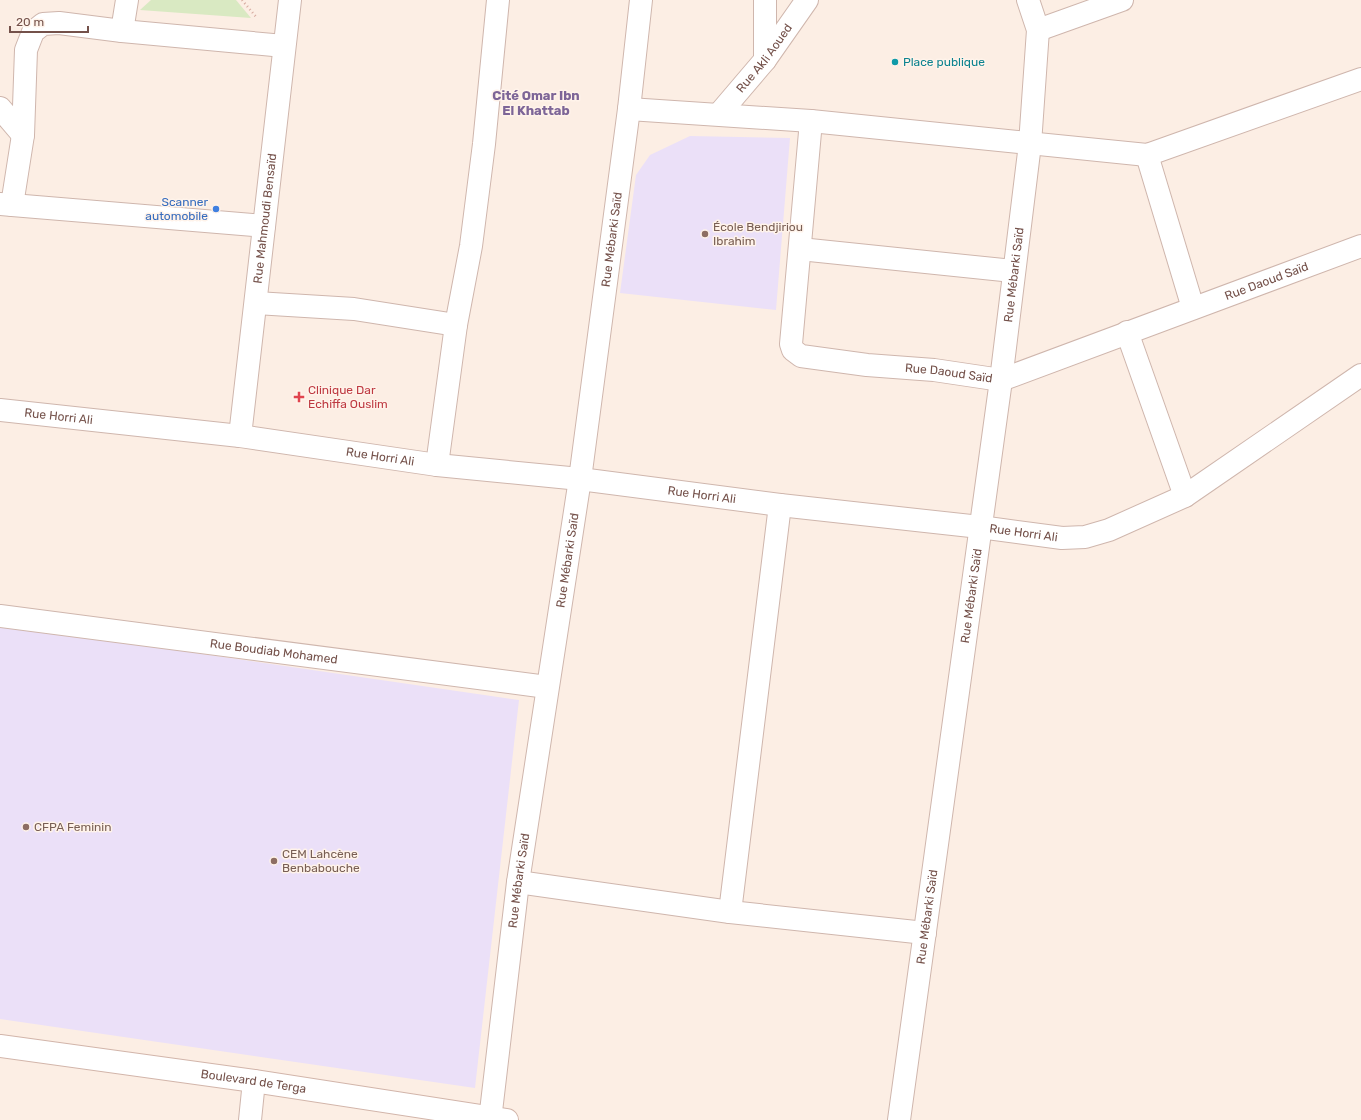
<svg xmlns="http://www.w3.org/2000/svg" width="1361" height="1120" font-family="Rubik,sans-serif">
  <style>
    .education { fill: #ebe0f8 }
    .green { fill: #d9e9c2 }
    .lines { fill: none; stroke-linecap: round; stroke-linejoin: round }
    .street-casing { stroke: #cfb6ad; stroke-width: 24 }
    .secondary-casing { stroke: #d2b5aa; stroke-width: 24 }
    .path { stroke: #d6aa9f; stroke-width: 2.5; stroke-dasharray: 1 3; stroke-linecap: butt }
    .street { stroke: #fff; stroke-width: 22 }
    .secondary { stroke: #fff; stroke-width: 22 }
    .culture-dot { fill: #0f9aa8; stroke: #fff3ea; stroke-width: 1.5 }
    .shop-dot { fill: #3f7fe0; stroke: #fff3ea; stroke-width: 1.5 }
    .education-dot { fill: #8d6e63; stroke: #fff3ea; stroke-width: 1.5 }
    .health-dot { fill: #e0444e; stroke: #fff3ea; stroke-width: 1.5 }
    .labels { text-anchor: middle; stroke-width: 3; stroke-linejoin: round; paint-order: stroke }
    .street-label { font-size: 12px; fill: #74514a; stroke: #fff3ea }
    .culture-label { font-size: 12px; fill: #0d838f; stroke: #fff3ea; text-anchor: start }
    .shop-label { font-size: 12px; fill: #366cbe; stroke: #fff3ea; text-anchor: end }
    .education-label { font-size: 12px; fill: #785e54; stroke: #fff3ea; text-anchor: start }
    .health-label { font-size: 12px; fill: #be3a42; stroke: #fff3ea; text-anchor: start }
    .neighbourhood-label { font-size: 13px; font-weight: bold; fill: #7d6597; stroke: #fff3ea }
  </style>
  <rect width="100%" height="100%" fill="#fceee4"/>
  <path class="education" d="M690 136 790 138 776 310 620 293 636 175 650 155Z
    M0 626 78 636 519 700 475 1088 0 1019Z"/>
  <path class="green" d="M151 0H236L251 18 140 10Z"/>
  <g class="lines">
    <g class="street-casing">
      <g id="street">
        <path d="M765 0V60"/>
        <path d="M1038 30 1122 0"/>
        <path d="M122 31 127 0"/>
        <path d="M0 108 23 135"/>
        <path d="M629 109 811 121 1147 155 1361 79"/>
        <path id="s1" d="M719 114 765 60 807 0"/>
        <path id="s2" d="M811 121 791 344 793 350 801 356 867 365 934 370 1001 380 1361 246"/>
        <path d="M1147 155 1193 308"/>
        <path d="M0 204 12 205 23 135 26 50 33 32 43 24 59 23 122 31 284 46"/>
        <path d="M12 205 264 226"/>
        <path d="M800 249 1013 271"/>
        <path d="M256 303 354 309 456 325"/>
        <path d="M1127 332 1185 496"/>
        <path id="s3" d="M0 410 240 436 437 465 580 479 780 505 980 527 1062 538 1085 537 1109 530 1185 496 1361 375"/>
        <path id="s4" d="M240 436 290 0"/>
        <path d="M437 465 456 325 471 246 484 144 498 0"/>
        <path id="s5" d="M0 616 547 687"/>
        <path d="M518 882 730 912 925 933"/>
        <path d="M730 912 780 505"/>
        <path d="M250 1120 254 1081"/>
        <path id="s6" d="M490 1120 518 882 580 479 629 109 641 0"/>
        <path id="s7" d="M899 1120 1001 380 1030 144 1038 30 1028 0"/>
      </g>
    </g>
    <g class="secondary-casing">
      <g id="secondary">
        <path id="s8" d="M0 1046 254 1081 507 1120"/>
      </g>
    </g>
    <path class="path" d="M242 0 257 18"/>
    <use href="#street" class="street"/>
    <use href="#secondary" class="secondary"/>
  </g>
  <circle class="culture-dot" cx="895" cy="62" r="4"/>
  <circle class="shop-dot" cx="216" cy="209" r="4"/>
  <g class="education-dot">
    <circle cx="705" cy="234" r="4"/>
    <circle cx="26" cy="827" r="4"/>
    <circle cx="274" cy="861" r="4"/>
  </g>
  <path class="health-dot" d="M297 391h4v4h4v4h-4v4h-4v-4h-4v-4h4z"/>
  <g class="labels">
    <g class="street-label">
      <text dy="4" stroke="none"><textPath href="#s1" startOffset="72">Rue Akli Aoued</textPath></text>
      <text dy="4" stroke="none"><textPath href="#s4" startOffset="219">Rue Mahmoudi Bensaïd</textPath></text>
      <text dy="4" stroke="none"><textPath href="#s6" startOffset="889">Rue Mébarki Saïd</textPath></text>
      <text dy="4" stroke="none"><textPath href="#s7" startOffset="853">Rue Mébarki Saïd</textPath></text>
      <text dy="4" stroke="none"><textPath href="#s2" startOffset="725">Rue Daoud Saïd</textPath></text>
      <text dy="4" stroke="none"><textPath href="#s2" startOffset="389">Rue Daoud Saïd</textPath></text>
      <text dy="4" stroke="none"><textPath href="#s3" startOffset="59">Rue Horri Ali</textPath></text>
      <text dy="4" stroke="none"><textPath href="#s3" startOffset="383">Rue Horri Ali</textPath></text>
      <text dy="4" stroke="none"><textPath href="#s3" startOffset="707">Rue Horri Ali</textPath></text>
      <text dy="4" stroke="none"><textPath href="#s3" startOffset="1031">Rue Horri Ali</textPath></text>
      <text dy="4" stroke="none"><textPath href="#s6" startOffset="565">Rue Mébarki Saïd</textPath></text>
      <text dy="4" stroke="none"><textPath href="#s7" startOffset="529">Rue Mébarki Saïd</textPath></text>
      <text dy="4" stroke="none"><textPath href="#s5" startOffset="276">Rue Boudiab Mohamed</textPath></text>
      <text dy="4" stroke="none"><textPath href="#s6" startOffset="241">Rue Mébarki Saïd</textPath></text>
      <text dy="4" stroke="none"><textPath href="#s7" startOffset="205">Rue Mébarki Saïd</textPath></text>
      <text dy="4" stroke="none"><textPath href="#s8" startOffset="256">Boulevard de Terga</textPath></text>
    </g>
    <g class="culture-label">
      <text x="903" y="66">Place publique</text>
    </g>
    <g class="shop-label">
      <text x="208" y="206">Scanner<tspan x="208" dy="14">automobile</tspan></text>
    </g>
    <g class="education-label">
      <text x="713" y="231">École Bendjiriou<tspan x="713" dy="14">Ibrahim</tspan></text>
      <text x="34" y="831">CFPA Feminin</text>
      <text x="282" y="858">CEM Lahcène<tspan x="282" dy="14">Benbabouche</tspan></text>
    </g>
    <g class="health-label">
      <text x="308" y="394">Clinique Dar<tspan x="308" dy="14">Echiffa Ouslim</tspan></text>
    </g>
    <g class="neighbourhood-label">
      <text x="536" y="100">Cité Omar Ibn<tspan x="536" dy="15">El Khattab</tspan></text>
    </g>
  </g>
  <path d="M10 26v6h78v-6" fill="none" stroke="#74514a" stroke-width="2"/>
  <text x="16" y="26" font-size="12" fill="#74514a" stroke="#fff3ea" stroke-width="3" paint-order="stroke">20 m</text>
</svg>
